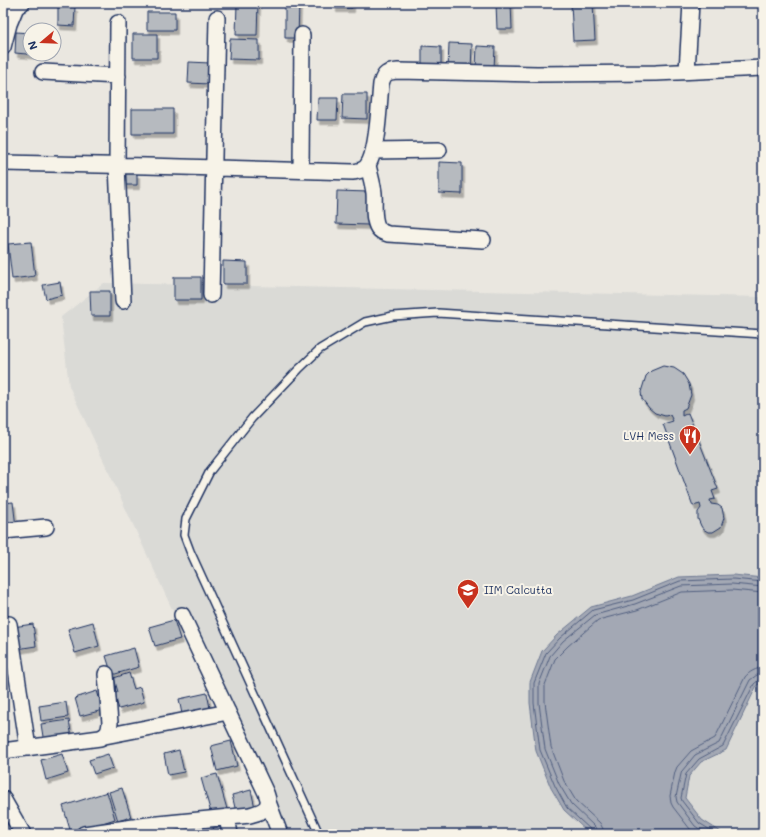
<svg xmlns="http://www.w3.org/2000/svg" width="766" height="837" font-family="Mali,sans-serif">
  <style>
    .built { fill: #dadad6 }
    .water { fill: #a3a8b4; stroke: #6d7892 }
    .lines { fill: none; stroke-linecap: round; stroke-linejoin: round }
    .shore { stroke: #515f80; stroke-width: 1 }
    .building { fill: #b6babf; stroke: #1b2f5e; filter: url(#shadow) }
    .lane-casing { stroke: #1b2f5e; stroke-width: 10 }
    .street-casing { stroke: #1b2f5e; stroke-width: 18 }
    .lane { stroke: #f7f3e8; stroke-width: 7 }
    .street { stroke: #f7f3e8; stroke-width: 15 }
    .labels { text-anchor: middle; stroke-width: 4; stroke-linejoin: round; paint-order: stroke }
    .poi-label { font-size: 11px; fill: #1b2f5e; stroke: #f7f3e8; text-anchor: end }
  </style>
  <defs>
    <filter id="shadow"><feDropShadow dx="2.5" dy="4.5" stdDeviation="0" flood-color="#0004"/></filter>
  </defs>
  <rect width="100%" height="100%" fill="#eae7e0"/>
  <filter id="ink" filterUnits="userSpaceOnUse"><feTurbulence type="fractalNoise" baseFrequency=".025" numOctaves="2"/><feDisplacementMap in="SourceGraphic" scale="8" xChannelSelector="R" yChannelSelector="G"/><feConvolveMatrix kernelMatrix="1 2 1 2 8 2 1 2 1" color-interpolation-filters="sRGB"/></filter>
  <g filter="url(#ink)">
    <path class="built" d="M104 283 763 297V834H276L69 386 61 317Z"/>
    <path class="water" d="M733 575 763 578V682L757 685 726 750 701 762 689 776 685 798 702 820 721 832V834H590L564 810 551 788 536 751 530 703V682L542 651 557 635 591 607 632 596 679 577Z"/>
    <g class="lines">
      <path class="shore" d="M592 834 591 830 567 808 555 786 540 750 534 703V683L546 653 560 638 593 610 633 600 680 581 733 579 763 582
        M597 834V830L595 827 571 804 559 784 545 749 539 703V684L550 656 563 641 595 615 635 604 681 586 732 584 763 587
        M603 834V829L600 823 576 801 564 781 551 747 545 702V685L555 659 568 646 598 620 637 610 682 592 732 590 763 593
        M696 834 690 829 673 807 671 803 670 796 675 772 677 767 691 751 715 738 745 677C749 672 756 668 763 668
        M707 834 695 826 677 802 676 797 681 774 682 771 695 755 719 743 750 680 757 675 763 674
        M717 834 699 823 682 801 681 798 686 774 699 759 723 746 754 684 760 679H763"/>
    </g>
    <path class="building" d="M237 3H258L257 35H236Z
      M285 3H299L298 38H285Z
      M334 3H352V8H334Z
      M496 3H511L512 29H497Z
      M593 3 595 40 573 41 571 4Z
      M58 7H75L74 26 58 25Z
      M147 12H175V30H147Z
      M16 32 30 33V54L38 55 15 53Z
      M133 34H157V58H133Z
      M230 39 259 40V60L229 59Z
      M449 43 472 44 471 71H448Z
      M422 46 441 47V69L422 68Z
      M477 46 495 47 494 69 476 68Z
      M189 62 210 63V84L188 83Z
      M343 94H367V119L342 118Z
      M318 98H338L337 120H317Z
      M132 109H173V134H132Z
      M3 124 6 125 3 140Z
      M439 162 462 163V194L439 193Z
      M124 173H137V185H124Z
      M337 191 369 192 368 225 336 224Z
      M31 242 35 276 12 279 8 244Z
      M223 261 247 262V284H223Z
      M174 277H201V300H174Z
      M60 282 62 295 46 299 43 285Z
      M90 291H110V316H91Z
      M663 366 674 368 683 374 689 384 691 395 686 408 682 410V416L688 413 718 489 712 491 715 499 710 500 711 504 718 505 722 508 724 518 721 527 713 532H708L703 529 701 526 698 519V512L701 508 700 504 693 506 663 424 673 421 670 415 665 416 655 413 649 408 642 399 641 392 646 376 651 371Z
      M13 502 16 527 3 528V503Z
      M174 620 180 639 155 646 149 627Z
      M93 622 99 646 75 653 68 629Z
      M33 624 36 646 17 649 13 627Z
      M6 644 9 659 3 660V645Z
      M134 648 139 667 112 675 106 656Z
      M129 673 134 689 140 687 144 702 119 709 114 694 118 692 114 678Z
      M97 691 103 710 80 716 75 698Z
      M207 693 211 713 183 719 179 699Z
      M66 702 68 717 41 721 39 706Z
      M69 720 72 738 44 743 41 724Z
      M231 741 237 766 217 771 211 746Z
      M179 750 184 772 168 775 164 754Z
      M62 754 68 773 46 780 41 760Z
      M108 754 113 768 94 774 89 760Z
      M217 774 227 809 211 813 201 778Z
      M122 788 131 817 118 821 109 792Z
      M251 790 255 808 236 812 232 795Z
      M107 792 115 819 71 833 63 806Z
      M212 824 215 834H202L200 827Z
      M196 825 199 834H171V832Z"/>
    <g class="lines">
      <g class="lane-casing">
        <path id="lane" d="M319 834 190 551 184 535 186 519 210 471 252 418 299 369 320 349 365 322 393 316 438 313 763 334"/>
      </g>
      <g class="street-casing">
        <path id="street" d="M118 23 117 165 123 301
          M3 47 9 24 16 7 22 3
          M687 71 691 3
          M43 72 118 76
          M373 151 439 150
          M3 163 147 166 353 172C358 171 363 171 367 166 378 152 379 103 381 84 384 73 387 72 398 71L537 74 656 73 763 68
          M368 165C370 175 373 184 374 193 375 204 372 218 378 228 381 232 384 233 388 234L483 240
          M301 170 302 35
          M211 295 217 18
          M3 531 46 527
          M9 624 28 748
          M105 736 228 712
          M3 751 100 738C108 735 109 731 110 723L106 674
          M3 799 23 834
          M268 802 280 834
          M227 817 230 834
          M84 834 148 825 250 815C256 813 267 811 268 803 269 800 267 796 266 793L182 615"/>
      </g>
      <use href="#lane" class="lane"/>
      <use href="#street" class="street"/>
    </g>
  </g>
  <defs>
    <g id="restaurant-pin" transform="scale(1.15)"><path d="M0 17L-7.5 6A9.5 9.5 0 1 1 7.5 6Z" fill="#c8321e" stroke="#f7f3e8"/><path d="M-5-6h1v4h1v-4h1v4h1v-4h1v5L-1.5 .5V6h-2V.5L-5-1ZM5-6V6H3V1.5H1.5Q1.5-4 5-6Z" fill="#fff"/></g>
    <g id="university-pin" transform="scale(1.15)"><path d="M0 17L-7.5 6A9.5 9.5 0 1 1 7.5 6Z" fill="#c8321e" stroke="#f7f3e8"/><path d="M0-5L7-2L0 1L-7-2ZM-4 1L0 2.5L4 1V4Q0 6-4 4Z" fill="#fff"/></g>
  </defs>
  <g fill-rule="evenodd">
    <use href="#restaurant-pin" x="690" y="436"/>
    <use href="#university-pin" x="468" y="590"/>
  </g>
  <g class="labels">
    <g class="poi-label">
      <text x="674" y="440">LVH Mess</text>
      <text x="484" y="594" text-anchor="start">IIM Calcutta</text>
    </g>
  </g>
  <rect width="766" height="837" fill="none" stroke="#f7f3e8" stroke-width="16"/>
  <rect x="8" y="8" width="750" height="821" fill="none" stroke="#1b2f5e" stroke-width="1.5" filter="url(#ink)"/>
  <g transform="translate(42 42) rotate(251)"><circle r="19" fill="#f7f3e8" stroke="#9fa5b1"/>
  <path d="M0-3L7 15L0 10L-7 15Z" fill="#c8321e"/>
  <text y="-6" font-size="11" font-weight="bold" text-anchor="middle" fill="#1b2f5e">N</text>
  </g>
</svg>
